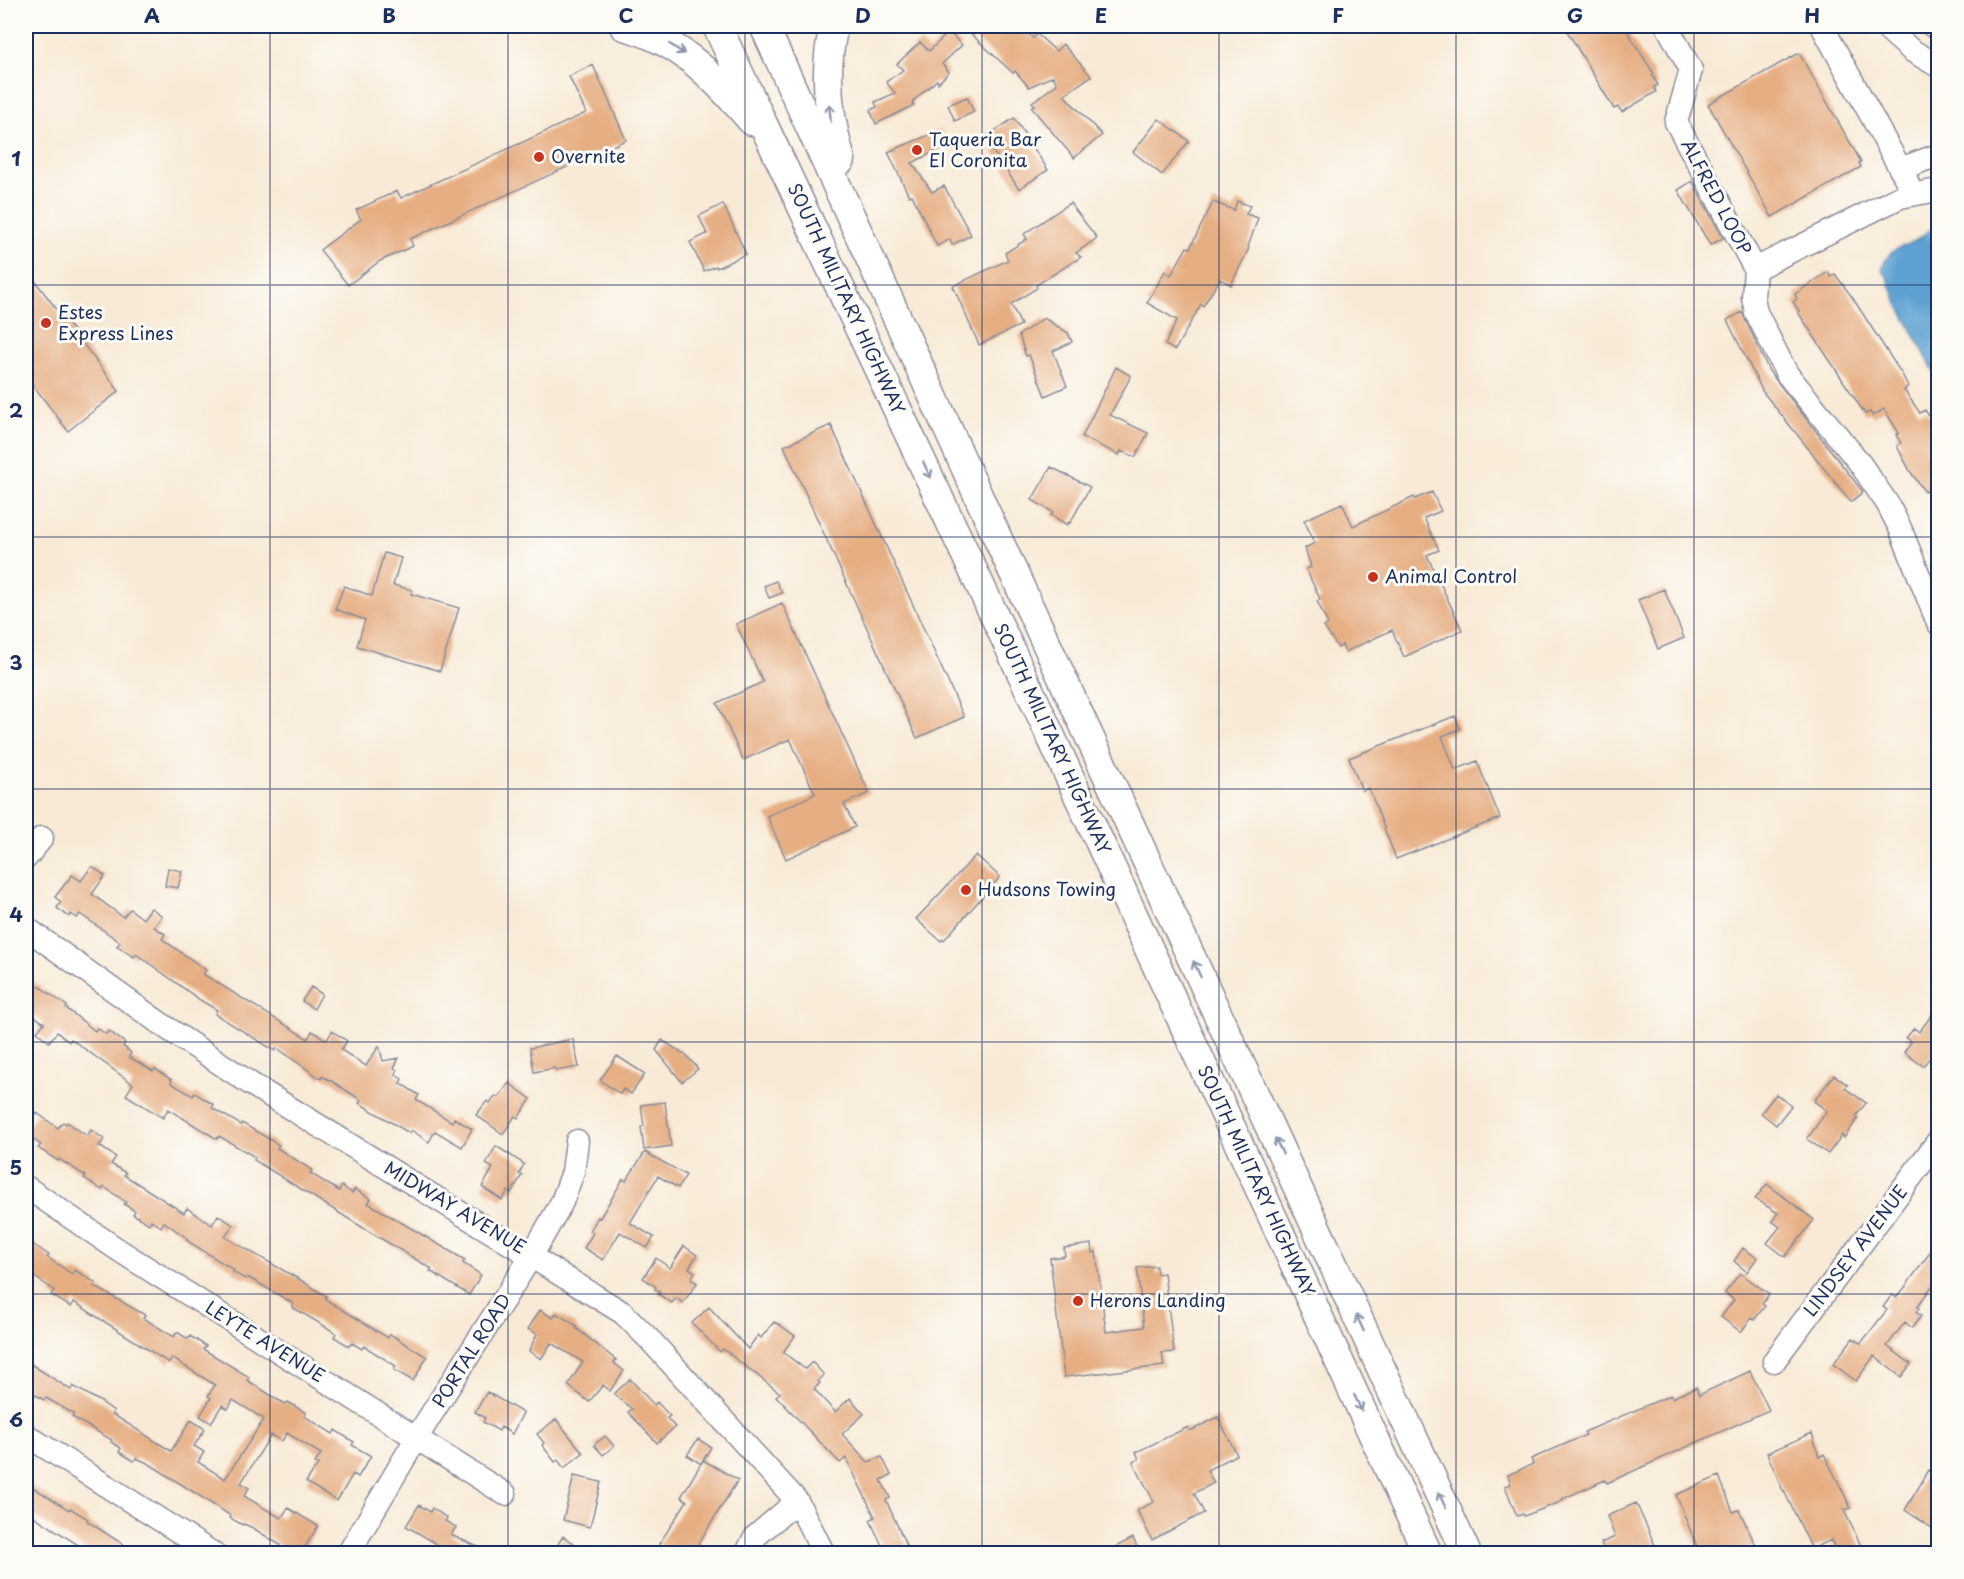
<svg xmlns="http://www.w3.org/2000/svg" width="1964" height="1579" font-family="'Playpen Sans',sans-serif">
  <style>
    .water { fill: #5da1d2; stroke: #3c6898; stroke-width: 1.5 }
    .building { fill: #e6ae83 }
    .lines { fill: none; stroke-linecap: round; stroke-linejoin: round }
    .minor-casing { stroke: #8a8c9a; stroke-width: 25 }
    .major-casing { stroke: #8a8c9a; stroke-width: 31 }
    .minor { stroke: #fff; stroke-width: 22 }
    .major { stroke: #fff; stroke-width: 28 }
    .oneway { stroke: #8d97ae }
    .grid { fill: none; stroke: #1b2f5e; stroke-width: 1.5; stroke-opacity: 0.55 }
    .poi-dot { fill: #c8321e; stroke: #fdfcf7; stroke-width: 2 }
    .labels { text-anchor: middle; stroke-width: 6; stroke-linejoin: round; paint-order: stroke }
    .poi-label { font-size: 18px; fill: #1b2f5e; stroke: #fdfcf7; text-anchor: start }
    .street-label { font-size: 18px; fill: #1b2f5e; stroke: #fdfcf7 }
    .neatline { fill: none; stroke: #1b2f5e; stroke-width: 2 }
    .grid-label { font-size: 20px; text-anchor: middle; font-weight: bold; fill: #1b2f5e }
  </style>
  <rect width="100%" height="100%" fill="#fdfcf7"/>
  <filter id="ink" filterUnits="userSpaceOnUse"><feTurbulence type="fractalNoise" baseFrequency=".0167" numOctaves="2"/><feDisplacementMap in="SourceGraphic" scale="12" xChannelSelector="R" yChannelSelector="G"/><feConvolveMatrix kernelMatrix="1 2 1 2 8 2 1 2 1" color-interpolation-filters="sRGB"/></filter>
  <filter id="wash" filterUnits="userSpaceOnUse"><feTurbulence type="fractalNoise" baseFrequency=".008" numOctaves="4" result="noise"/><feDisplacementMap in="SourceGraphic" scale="24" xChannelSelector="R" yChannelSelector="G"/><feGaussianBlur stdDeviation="1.35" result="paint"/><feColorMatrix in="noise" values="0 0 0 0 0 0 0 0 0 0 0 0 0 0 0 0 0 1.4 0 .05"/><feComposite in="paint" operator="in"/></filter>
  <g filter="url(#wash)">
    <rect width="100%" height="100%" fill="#f8ead6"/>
    <path class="water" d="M1938 229V379L1897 302 1887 276 1882 271C1886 242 1915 249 1929 230Z"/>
    <g id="blocks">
      <path class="building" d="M980 26H1020L1033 38 1037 34 1056 51 1063 44 1091 76 1064 95 1102 135 1074 158 1031 107 1035 105 1032 102 1057 84 1053 76 1029 87 1015 71 1013 73 971 34Z
        M1564 26H1624L1654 74 1652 75 1658 85 1654 87 1656 92 1622 112 1618 107 1614 109Z
        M949 32 962 45 942 64 949 72 938 83 937 80 912 102 914 105 876 124 870 110 877 107 875 102 895 93 886 82 903 70 897 64 920 42 929 51Z
        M1799 53 1861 162 1859 163 1861 167 1772 217 1708 104Z
        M593 65 626 140 410 239 413 246 380 261 348 285 320 250 361 219 356 210 397 191 401 198 586 113 569 76Z
        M967 97 974 112 955 121 948 105Z
        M1014 118 1048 170 1019 189 984 138Z
        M1159 119 1189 141 1162 175 1133 152Z
        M941 130 948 145 912 163 932 192 944 186 971 235 952 245 950 239 937 246 912 195 909 196 888 152Z
        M1692 181 1723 238 1710 245 1678 190Z
        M1237 201 1250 206 1246 214 1258 218 1248 247 1249 248 1231 285 1220 279 1203 306 1201 304 1175 350 1165 345 1177 320 1147 303 1165 271 1171 275 1187 247 1190 248 1213 202 1234 210Z
        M1070 203 1097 238 1076 253 1081 257 1036 285 1037 288 1011 304 1021 325 979 345 953 286 1008 260 1005 253 1027 239 1024 234Z
        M723 204 746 254 717 268 716 266 704 271 690 242 707 234 699 216Z
        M26 269 119 391 68 431 26 376Z
        M1828 272 1831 277 1835 274 1852 297 1903 376 1908 386 1904 390 1920 413 1925 410 1929 416 1931 414 1938 426V504L1930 489 1925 492 1910 471 1897 446 1901 443 1896 435 1899 433 1884 409 1873 416 1870 412 1865 414 1798 312 1799 311 1793 302 1797 299 1795 294Z
        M1742 312 1769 371 1863 492 1851 502 1763 392 1727 320Z
        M1044 318 1068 333 1072 342 1053 351 1067 386 1045 396 1029 355 1026 356 1019 335Z
        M1116 367 1131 376 1110 415 1148 433 1135 457 1121 451 1119 455 1082 437Z
        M831 425 964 717 917 738 784 446Z
        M1051 467 1090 487 1070 523 1069 522 1067 525 1051 515 1053 512 1032 500Z
        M1432 492 1441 511 1424 518 1439 550 1427 555 1462 630 1404 657 1392 630 1345 652 1342 645 1338 648 1324 627 1328 624 1317 601 1320 599 1306 569 1311 567 1305 548 1315 543 1304 520 1342 503 1353 526 1414 497 1415 499Z
        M384 553 401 558 393 585 412 590 411 594 459 608 440 671 357 646 365 620 335 609 344 586 372 596Z
        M776 581 782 593 769 598 764 586Z
        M1664 589 1684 638 1658 649 1638 600Z
        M782 603 869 793 844 804 855 827 786 859 767 816 815 794 790 739 743 760 717 703 763 682 736 624Z
        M1455 716 1460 729 1442 736 1455 770 1477 761 1500 818 1396 859 1369 788 1362 791 1349 758Z
        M976 855 1000 877 944 940 943 939 941 941 916 919Z
        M92 866 105 876 92 894 123 917 130 909 143 919 151 908 162 916 154 927 165 934 162 939 206 970 203 974 308 1039 312 1031 327 1040 332 1031 347 1041 341 1050 366 1066 379 1046 383 1061 399 1058 394 1068 397 1070 396 1075 402 1079 400 1083 419 1095 416 1100 452 1122 454 1118 472 1129 462 1147 435 1131 429 1142 411 1130 409 1133 359 1103 361 1100 333 1082 322 1076 321 1079 277 1048 275 1051 215 1014 217 1010 200 1000 146 961 136 954 134 957 117 946 120 942 80 914 77 918 71 914 69 917 57 908 61 902 55 897 72 875 81 881Z
        M168 868 182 871 178 888 165 886Z
        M26 977 67 1006 66 1008 95 1031 97 1028 106 1034 109 1031 125 1043 123 1046 131 1053 129 1057 153 1071 155 1069 172 1080 171 1083 193 1096 195 1093 214 1105 212 1108 241 1125 242 1123 279 1145 277 1148 312 1170 310 1173 339 1191 342 1186 352 1193 355 1189 371 1199 368 1203 465 1260 463 1263 481 1275 469 1295 430 1271 432 1269 365 1229 254 1160 255 1157 219 1136 217 1139 168 1109 163 1118 126 1095 133 1084 71 1039 69 1042 57 1032 49 1042 37 1032 44 1023 26 1010Z
        M311 987 322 994 314 1009 302 1001Z
        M1938 1007V1059L1933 1054 1923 1066 1904 1052 1911 1042 1906 1038 1914 1028 1919 1032Z
        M573 1039 579 1067 556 1071 555 1068 534 1072 530 1048Z
        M662 1040 687 1056 698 1069 682 1082 656 1050Z
        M617 1056 645 1074 631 1094 623 1089 620 1094 600 1080Z
        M1834 1075 1848 1085 1845 1088 1866 1103 1856 1116 1858 1118 1844 1138 1842 1135 1828 1154 1807 1139 1827 1111 1814 1101Z
        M509 1083 531 1099 518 1118 515 1116 503 1134 476 1115 487 1101 490 1103 495 1096 498 1098Z
        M1776 1094 1791 1106 1776 1125 1761 1113Z
        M665 1102 671 1146 644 1150 641 1127 644 1126 641 1105Z
        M37 1113 58 1128 63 1122 66 1124 67 1122 87 1136 91 1130 104 1139 99 1146 116 1157 111 1164 126 1173 124 1175 184 1213 187 1208 212 1225 218 1215 233 1225 225 1237 302 1281 326 1296 325 1299 388 1338 390 1334 427 1357 413 1381 394 1370 396 1366 364 1346 362 1349 352 1343 349 1346 334 1337 336 1333 292 1307 294 1304 260 1284 247 1277 245 1279 233 1272 234 1270 186 1240 187 1238 164 1222 161 1227 151 1220 149 1224 133 1214 135 1211 124 1204 126 1202 104 1187 102 1190 84 1178 86 1176 59 1159 58 1161 38 1148 41 1145 26 1134V1130Z
        M496 1146 524 1164 519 1174 522 1175 511 1193 508 1191 502 1200 482 1187 493 1168 486 1164Z
        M645 1152 686 1175 678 1188 658 1176 630 1223 654 1237 647 1248 620 1232 603 1260 584 1248 593 1233 590 1231 598 1217 600 1218 623 1179 626 1181Z
        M1767 1184 1814 1220 1785 1257 1767 1243 1780 1227 1772 1221 1778 1213 1755 1199Z
        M1938 1241V1278L1917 1307 1919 1308 1916 1312 1921 1316 1912 1328 1905 1322 1887 1346 1911 1364 1901 1377 1874 1356 1856 1381 1833 1364 1853 1338 1861 1343 1887 1310 1883 1307 1892 1295 1896 1297 1903 1290Z
        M31 1243 49 1255 47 1257 72 1274 75 1270 96 1283 94 1286 145 1315 143 1318 174 1337 177 1332 188 1339 190 1336 206 1346 203 1349 249 1377 247 1380 278 1400 286 1404 288 1402 306 1413 304 1416 333 1434 335 1430 354 1442 352 1445 371 1456 358 1477 353 1474 337 1501 306 1482 318 1464 315 1463 321 1454 287 1433 282 1441 271 1435 241 1483 249 1488 244 1496 281 1518 288 1508 318 1526 301 1554H285L277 1549 280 1545 253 1528 244 1524 243 1525 230 1518 231 1516 148 1463 136 1458 134 1461 119 1452 121 1448 111 1442 112 1440 72 1417 74 1414 46 1398 44 1400 26 1389V1361L71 1390 73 1386 101 1402 114 1411 112 1414 171 1451 191 1420 205 1429 194 1446 204 1452 198 1462 225 1479 264 1419 233 1400 228 1409 222 1405 211 1423 200 1416 211 1398 208 1396 215 1385 172 1358 169 1363 74 1302 71 1307 51 1295 54 1290 26 1271V1250Z
        M1091 1244 1092 1253 1096 1252 1106 1332 1144 1327 1137 1268 1156 1266 1157 1274 1164 1273 1174 1352 1162 1353 1164 1366 1064 1377 1050 1258 1065 1256 1064 1248Z
        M684 1246 697 1255 689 1268 695 1272 691 1279 697 1283 683 1303 676 1298 672 1303 658 1294 660 1292 655 1289 656 1287 643 1278 656 1258 670 1268Z
        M1743 1248 1757 1258 1747 1272 1734 1261Z
        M1740 1273 1769 1294 1762 1304 1765 1306 1754 1320 1751 1318 1741 1332 1721 1317 1734 1300 1725 1293Z
        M709 1307 748 1349 758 1335 761 1338 774 1322 780 1325 795 1336 783 1352 805 1369 812 1362 824 1375 818 1381 820 1383 814 1389 835 1412 850 1398 864 1414 842 1434 868 1462 882 1457 891 1475 881 1480 890 1498 886 1500 907 1547 893 1554H886L870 1520 875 1517 846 1458 840 1463 776 1396 780 1393 723 1349 720 1352 692 1323Z
        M540 1310 553 1318 556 1313 577 1326 576 1328 616 1360 614 1363 624 1371 610 1391 603 1385 589 1402 568 1385 583 1362 551 1343 541 1359 529 1351 537 1334 528 1329Z
        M1750 1371 1769 1410 1607 1483 1605 1480 1562 1499 1563 1501 1524 1516 1523 1514 1517 1516 1505 1486 1511 1484 1508 1475 1533 1464 1531 1459 1586 1435 1584 1432 1671 1395 1672 1398 1696 1387 1699 1395Z
        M630 1379 654 1405 657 1402 670 1416 667 1418 675 1427 657 1443 628 1412 632 1409 614 1394Z
        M487 1392 523 1413 512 1434 501 1427 499 1431 483 1422 485 1418 475 1412Z
        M1218 1417 1237 1455 1207 1470 1214 1483 1194 1493 1204 1513 1152 1540 1137 1510 1154 1502 1133 1462 1139 1459 1136 1452 1188 1427 1190 1431Z
        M556 1419 583 1453 564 1468 558 1460 555 1462 542 1445 544 1443 537 1434Z
        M1812 1433 1819 1457 1824 1454 1851 1508 1844 1510 1865 1554H1838L1831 1540 1812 1549 1784 1491V1493L1767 1453Z
        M605 1436 614 1446 603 1455 594 1445Z
        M698 1439 711 1447 701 1464 687 1455Z
        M703 1460 738 1480 698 1544 712 1554H673L659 1544 687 1501 681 1497Z
        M1929 1470 1938 1475V1532L1905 1510Z
        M574 1476 601 1482 590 1527 563 1520Z
        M1719 1476 1733 1512 1739 1510 1756 1546 1740 1554H1700L1676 1495Z
        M26 1483 69 1510 70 1508 88 1519 87 1521 138 1554H92L26 1511Z
        M1636 1503 1659 1554H1606L1601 1543 1615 1537 1607 1516Z
        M419 1505 430 1512 432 1508 447 1518 445 1521 456 1527 451 1535 494 1554H431L437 1544 406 1526Z
        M563 1536 589 1554H552Z
        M1133 1538 1140 1554H1102Z"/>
    </g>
  </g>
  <g filter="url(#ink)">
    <use href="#blocks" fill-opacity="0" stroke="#8a8c9a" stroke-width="1.5"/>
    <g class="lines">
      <g class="minor-casing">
        <path id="minor" d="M1667 26 1691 70 1676 122 1755 269
          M1822 26 1907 181 1911 195
          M1884 26 1911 50 1938 66
          M1933 26 1938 28
          M1900 169 1938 155
          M1938 190 1900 197 1755 269 1753 297 1756 312 1787 374 1859 462 1887 503 1900 528 1938 623
          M26 858 42 838
          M26 928 161 1024 251 1084 623 1313 651 1341 797 1501 824 1554
          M26 1187 120 1251 505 1494
          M1774 1361 1938 1141
          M26 1435 214 1554
          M348 1554 417 1437 532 1255 562 1202 573 1172 577 1141
          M746 1554 756 1536 797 1501"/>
      </g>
      <g class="major-casing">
        <path id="major" d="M624 26C681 41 714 77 752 121
          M717 26 1035 702 1428 1554
          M764 26 998 539 1467 1554
          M834 26C823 70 828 116 841 160"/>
      </g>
      <use href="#minor" class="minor"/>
      <use href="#major" class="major"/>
    </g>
    <defs><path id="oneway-shaft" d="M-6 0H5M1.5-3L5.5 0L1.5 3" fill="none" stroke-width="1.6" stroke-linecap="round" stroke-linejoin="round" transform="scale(1.5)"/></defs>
    <g class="oneway">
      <use href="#oneway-shaft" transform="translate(677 49) rotate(33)"/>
      <use href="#oneway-shaft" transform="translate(830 113) rotate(-96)"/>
      <use href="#oneway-shaft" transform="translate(927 470) rotate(65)"/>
      <use href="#oneway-shaft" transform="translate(1197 969) rotate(-115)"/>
      <use href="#oneway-shaft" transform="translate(1279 1146) rotate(-115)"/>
      <use href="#oneway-shaft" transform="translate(1360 1323) rotate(-115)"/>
      <use href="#oneway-shaft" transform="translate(1358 1403) rotate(65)"/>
      <use href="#oneway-shaft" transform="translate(1442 1500) rotate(-115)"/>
    </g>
  </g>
  <path class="grid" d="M270 26V1554M508 26V1554M745 26V1554M982 26V1554M1219 26V1554M1456 26V1554M1694 26V1554M26 285H1938M26 537H1938M26 789H1938M26 1042H1938M26 1294H1938"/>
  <g class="poi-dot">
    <circle cx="917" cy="150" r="6"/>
    <circle cx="539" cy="157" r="6"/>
    <circle cx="46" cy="323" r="6"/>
    <circle cx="1373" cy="577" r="6"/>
    <circle cx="966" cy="890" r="6"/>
    <circle cx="1078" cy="1301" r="6"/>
  </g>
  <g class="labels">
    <g class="poi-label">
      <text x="929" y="146">Taqueria Bar<tspan x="929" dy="21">El Coronita</tspan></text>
      <text x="551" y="163">Overnite</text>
      <text x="58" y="319">Estes<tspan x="58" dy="21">Express Lines</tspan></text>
      <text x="1385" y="583">Animal Control</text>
      <text x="978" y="896">Hudsons Towing</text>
      <text x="1090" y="1307">Herons Landing</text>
    </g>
    <g class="street-label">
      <text transform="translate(1716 197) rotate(62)" y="6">ALFRED LOOP</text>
      <text transform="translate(846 299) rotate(65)" y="6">SOUTH MILITARY HIGHWAY</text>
      <text transform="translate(1052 739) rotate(65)" y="6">SOUTH MILITARY HIGHWAY</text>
      <text transform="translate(1256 1181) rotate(65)" y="6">SOUTH MILITARY HIGHWAY</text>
      <text transform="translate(455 1208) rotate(31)" y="6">MIDWAY AVENUE</text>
      <text transform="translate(1856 1251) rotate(-53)" y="6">LINDSEY AVENUE</text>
      <text transform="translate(265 1342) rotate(32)" y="6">LEYTE AVENUE</text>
      <text transform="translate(472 1351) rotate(-58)" y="6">PORTAL ROAD</text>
    </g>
  </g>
  <rect width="1964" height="1579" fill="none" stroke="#fdfcf7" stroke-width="66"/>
  <rect x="33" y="33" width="1898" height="1513" class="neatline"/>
  <g class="grid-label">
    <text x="152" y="23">A</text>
    <text x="389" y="23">B</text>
    <text x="626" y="23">C</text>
    <text x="863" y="23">D</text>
    <text x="1101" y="23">E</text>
    <text x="1338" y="23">F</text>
    <text x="1575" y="23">G</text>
    <text x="1812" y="23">H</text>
    <text x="16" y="166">1</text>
    <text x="16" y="418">2</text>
    <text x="16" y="670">3</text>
    <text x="16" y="922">4</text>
    <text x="16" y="1175">5</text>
    <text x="16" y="1427">6</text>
  </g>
</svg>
